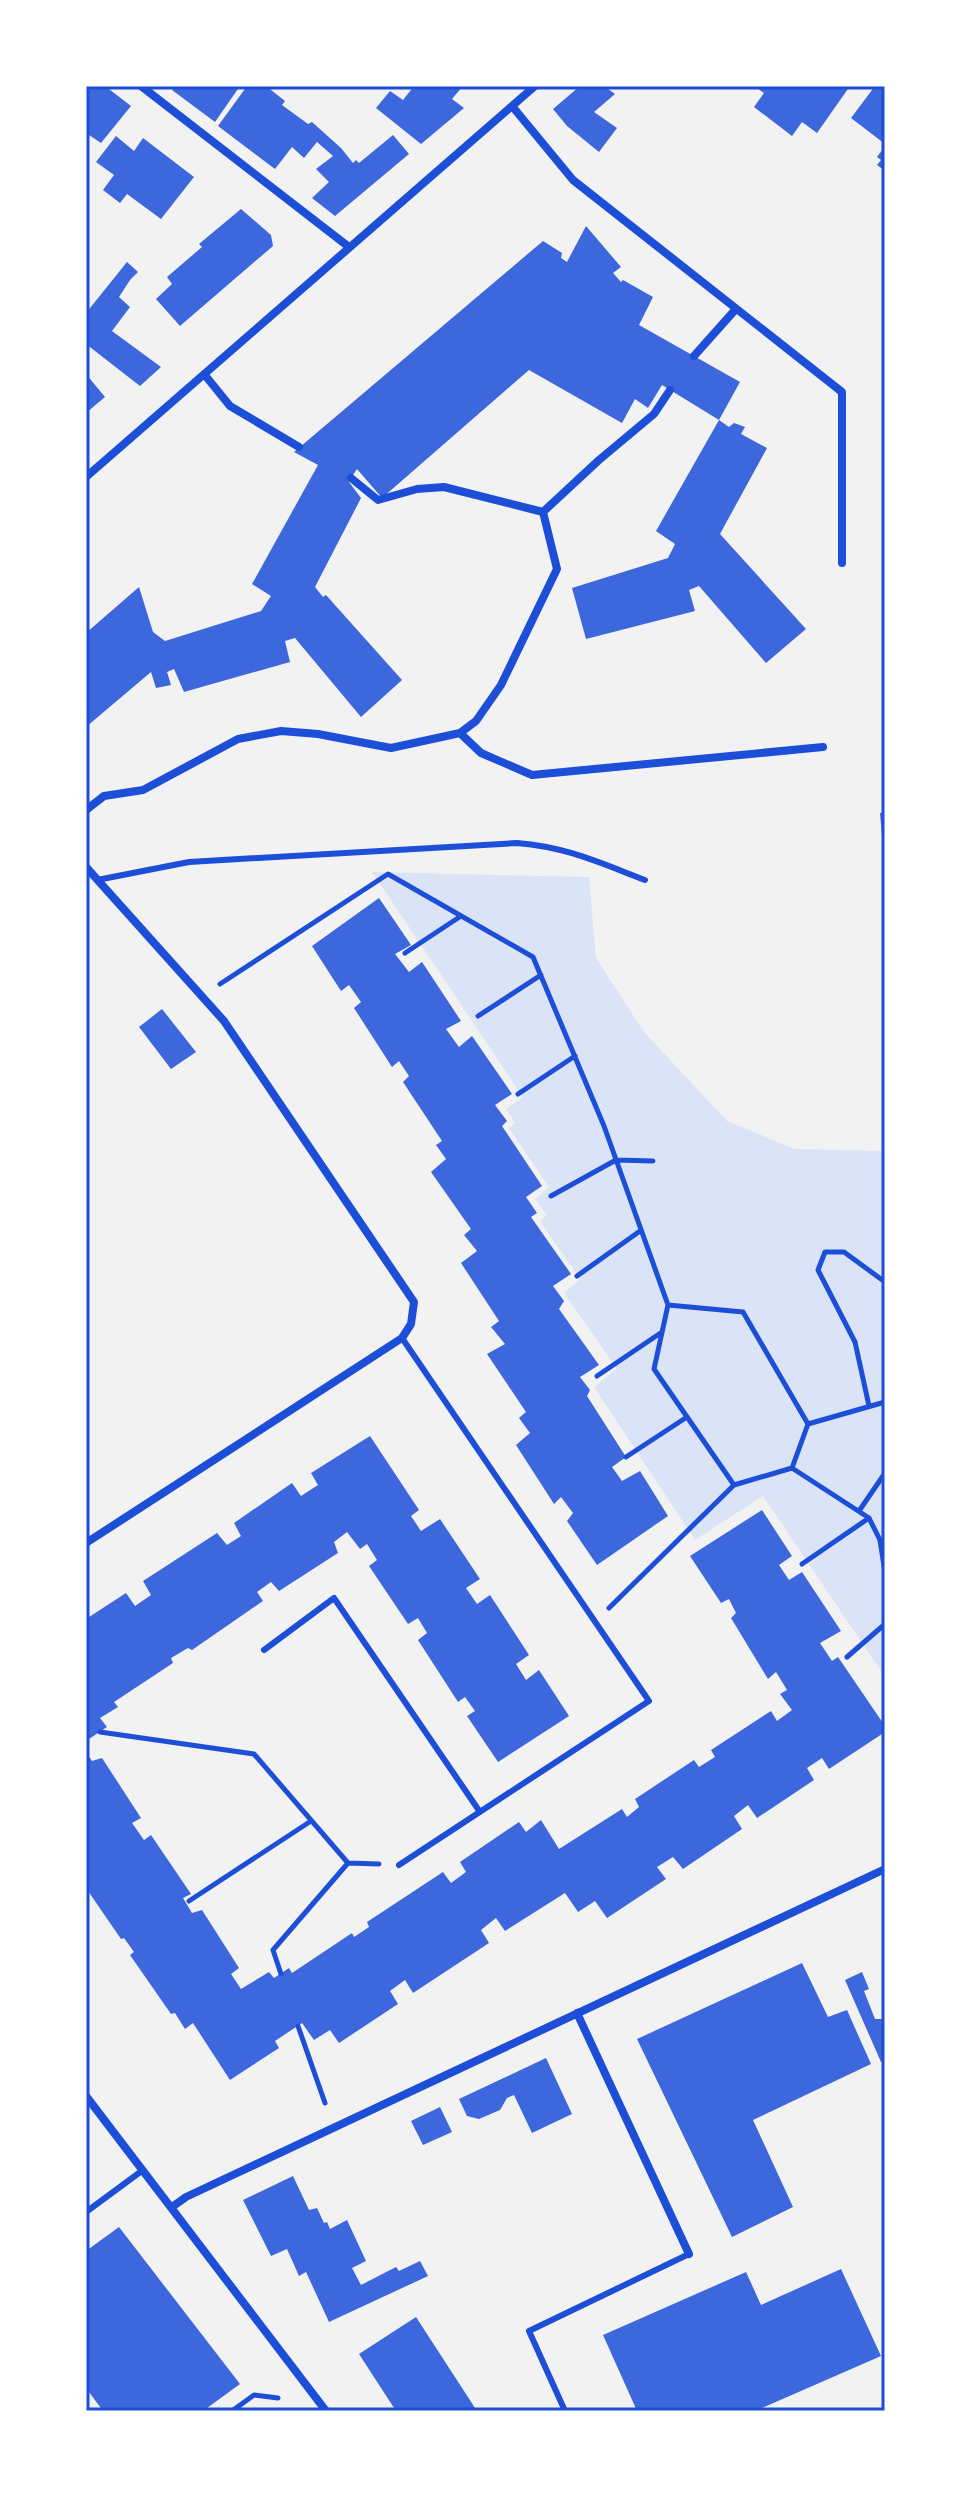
<svg xmlns="http://www.w3.org/2000/svg" width="971" height="2497" font-family="Rubik,sans-serif">
  <style>
    .green { fill: #dbe4f7 }
    .building { fill: #3d67dc }
    .lines { fill: none; stroke-linecap: round; stroke-linejoin: round }
    .path { stroke: #1d4ed8; stroke-width: 5 }
    .service { stroke: #1d4ed8; stroke-width: 6 }
    .minor { stroke: #1d4ed8; stroke-width: 8 }
    .neatline { fill: none; stroke: #1d4ed8; stroke-width: 3 }
  </style>
  <rect width="100%" height="100%" fill="#f2f2f2"/>
  <path class="green" d="M372 872 589 877 596 958 644 1032 727 1121 795 1149 885 1151V1677L763 1496 695 1540 594 1387 617 1369 564 1293 580 1279 540 1221 547 1215 535 1199 549 1187 509 1128 515 1123 506 1109 523 1097Z"/>
  <path class="building" d="M86 86H105L131 106 101 143 86 133Z
    M176 86 214 88 240 86 215 122 172 90Z
    M247 86H266L285 101 282 105 308 124 312 122 341 148 353 163 356 160 359 163 393 135 409 154 335 216 312 198 329 182 316 169 333 156 317 142 304 158 292 147 275 169 218 126Z
    M414 86H463L452 99 464 108 421 144 376 108 390 91 403 100Z
    M580 86H611L608 89 615 94 594 112 617 128 599 152 567 126 553 109Z
    M754 86H850L817 133 802 122 792 136 754 107 764 93Z
    M875 86H885V144L851 118Z
    M116 136 134 151 143 138 194 177 161 219 127 194 120 203 103 190 114 175 96 162Z
    M885 146V171L877 165 881 160 877 157Z
    M241 209 271 235 273 246 180 326 156 299 172 284 167 277 202 247 199 244Z
    M586 226 621 267 613 273 621 282 623 280 653 297 639 325 740 382 719 420 662 385 648 408 635 399 622 423 529 370 382 498 357 469 351 478 349 482 361 498 315 587 323 597 326 595 402 680 361 717 295 638 285 641 290 662 184 692 174 669 167 672 171 685 156 688 151 672 86 727V633L139 587 153 632 165 641 261 611 271 596 252 584 318 465 294 452 543 241 562 253 561 258 567 262Z
    M127 262 138 272 130 280 119 297 130 307 112 331 161 367 140 386 86 344V313Z
    M86 374 105 397 86 413Z
    M719 420 729 427 734 423 745 427 741 434 767 448 720 534 806 629 766 663 699 586 689 590 695 611 586 639 572 588 668 558 675 544 656 531Z
    M885 812V847L883 848 880 813Z
    M379 898 411 945 395 954 409 972 422 962 461 1021 446 1029 459 1047 472 1036 512 1094 495 1105 507 1121 502 1126 542 1186 526 1197 537 1213 531 1217 571 1274 553 1286 564 1301 559 1309 599 1365 580 1377 590 1390 587 1396 626 1457 612 1467 622 1481 640 1471 668 1516 597 1565 567 1521 573 1513 561 1497 554 1504 516 1445 530 1433 519 1418 526 1412 487 1354 505 1344 491 1327 499 1321 461 1263 477 1251 464 1235 471 1229 431 1172 446 1159 436 1145 442 1141 403 1082 409 1076 399 1061 392 1067 354 1008 361 1002 349 985 341 991 312 946Z
    M162 1009 196 1052 171 1069 139 1027Z
    M370 1436 419 1510 411 1516 421 1531 440 1519 480 1579 466 1588 477 1604 490 1595 529 1655 516 1664 526 1680 539 1670 569 1716 498 1762 467 1716 475 1711 465 1697 458 1702 418 1640 427 1633 418 1618 408 1624 369 1566 377 1560 367 1544 360 1549 347 1532 334 1542 338 1553 279 1591 271 1582 257 1592 263 1601 192 1650 188 1648 171 1658 173 1663 114 1702 118 1707 100 1718 107 1727 86 1741V1619L126 1593 135 1606 151 1595 143 1581 217 1533 227 1545 241 1536 234 1523 292 1483 301 1496 318 1485 311 1473Z
    M762 1510 792 1556 779 1565 789 1580 802 1572 841 1631 820 1643 832 1661 838 1657 885 1726V1732L829 1769 822 1758 807 1768 814 1780 757 1818 748 1805 734 1816 742 1829 683 1869 673 1857 657 1867 666 1879 607 1918 595 1901 578 1912 565 1893 505 1931 496 1918 481 1930 489 1943 413 1993 405 1980 390 1991 398 2004 339 2043 330 2030 314 2040 302 2023 275 2041 279 2048 230 2080 193 2023 185 2029 175 2013 171 2014 130 1955 134 1952 124 1938 121 1939 86 1888V1752L92 1761 102 1758 141 1818 132 1823 144 1840 151 1835 191 1894 183 1898 192 1913 202 1910 239 1968 231 1974 241 1989 269 1972 274 1978 289 1968 292 1973 352 1933 354 1937 369 1927 367 1922 443 1872 451 1883 466 1872 460 1862 519 1822 526 1832 541 1820 559 1849 622 1809 627 1817 639 1807 635 1799 694 1760 699 1767 715 1757 711 1750 771 1711 777 1721 792 1710 780 1694 787 1690 776 1672 768 1679 731 1618 736 1613 729 1599 721 1603 690 1556Z
    M802 1963 828 2017 847 2010 871 2064 753 2120 793 2207 732 2237 637 2039Z
    M862 1972 869 1989 864 1991 875 2019H885V2062H881L845 1980Z
    M546 2058 572 2114 532 2133 514 2095 507 2098 500 2110 479 2119 467 2116 459 2099Z
    M440 2107 452 2132 423 2145 411 2121Z
    M293 2176 309 2210 317 2208 324 2223 327 2222 330 2229 347 2220 366 2261 352 2268 361 2285 396 2267 399 2271 420 2261 428 2276 329 2322 306 2272 299 2276 287 2249 271 2256 243 2200Z
    M119 2227 240 2384 203 2411H103L86 2388V2251Z
    M841 2269 881 2356 755 2411H637L603 2335 746 2272 761 2305Z
    M416 2317 477 2411H396L359 2354Z"/>
  <g class="lines">
    <path class="path" d="M405 953 461 916
      M220 984 388 874 533 957 604 1126 668 1305 654 1369 734 1485 792 1468 869 1518 880 1540 885 1572
      M478 1016 541 975
      M518 1094 575 1056
      M551 1196 616 1160 653 1161
      M577 1276 640 1231
      M668 1305 743 1312 808 1424 792 1468
      M597 1376 662 1332
      M869 1406 855 1342 818 1270 825 1252H844L885 1282
      M808 1424 885 1402
      M626 1457 687 1417
      M859 1511 885 1473
      M802 1564 869 1518
      M609 1608 734 1485
      M847 1657 885 1624
      M100 1732 254 1754 348 1863 379 1864
      M189 1901 311 1821
      M281 1974 273 1950 348 1863
      M298 2026 325 2103
      M232 2411 254 2395 278 2398"/>
    <path class="service" d="M97 880 189 862 517 843C567 847 600 863 645 880
      M264 1650 334 1598 480 1812
      M399 1865 649 1701 402 1338
      M86 2212 143 2170
      M565 2411 529 2331 689 2254"/>
    <path class="minor" d="M141 86 349 247
      M512 106 573 180 842 392V563
      M694 356 735 310
      M204 374 230 406 299 447
      M86 477 535 86
      M351 478 378 500 417 489 444 487 543 512
      M460 733 476 721 501 685 557 569 543 512 599 460 654 414 670 390
      M86 810 104 796 143 790 238 739 281 731 318 734 391 748 460 733 481 753 532 775 823 747
      M86 867 224 1021 414 1302 411 1324 402 1338 86 1543
      M577 2013 689 2254
      M86 2096 326 2411
      M172 2207 186 2197 885 1869"/>
  </g>
  <rect width="971" height="2497" fill="none" stroke="#ffffff" stroke-width="176"/>
  <rect x="88" y="88" width="795" height="2321" class="neatline"/>
</svg>
